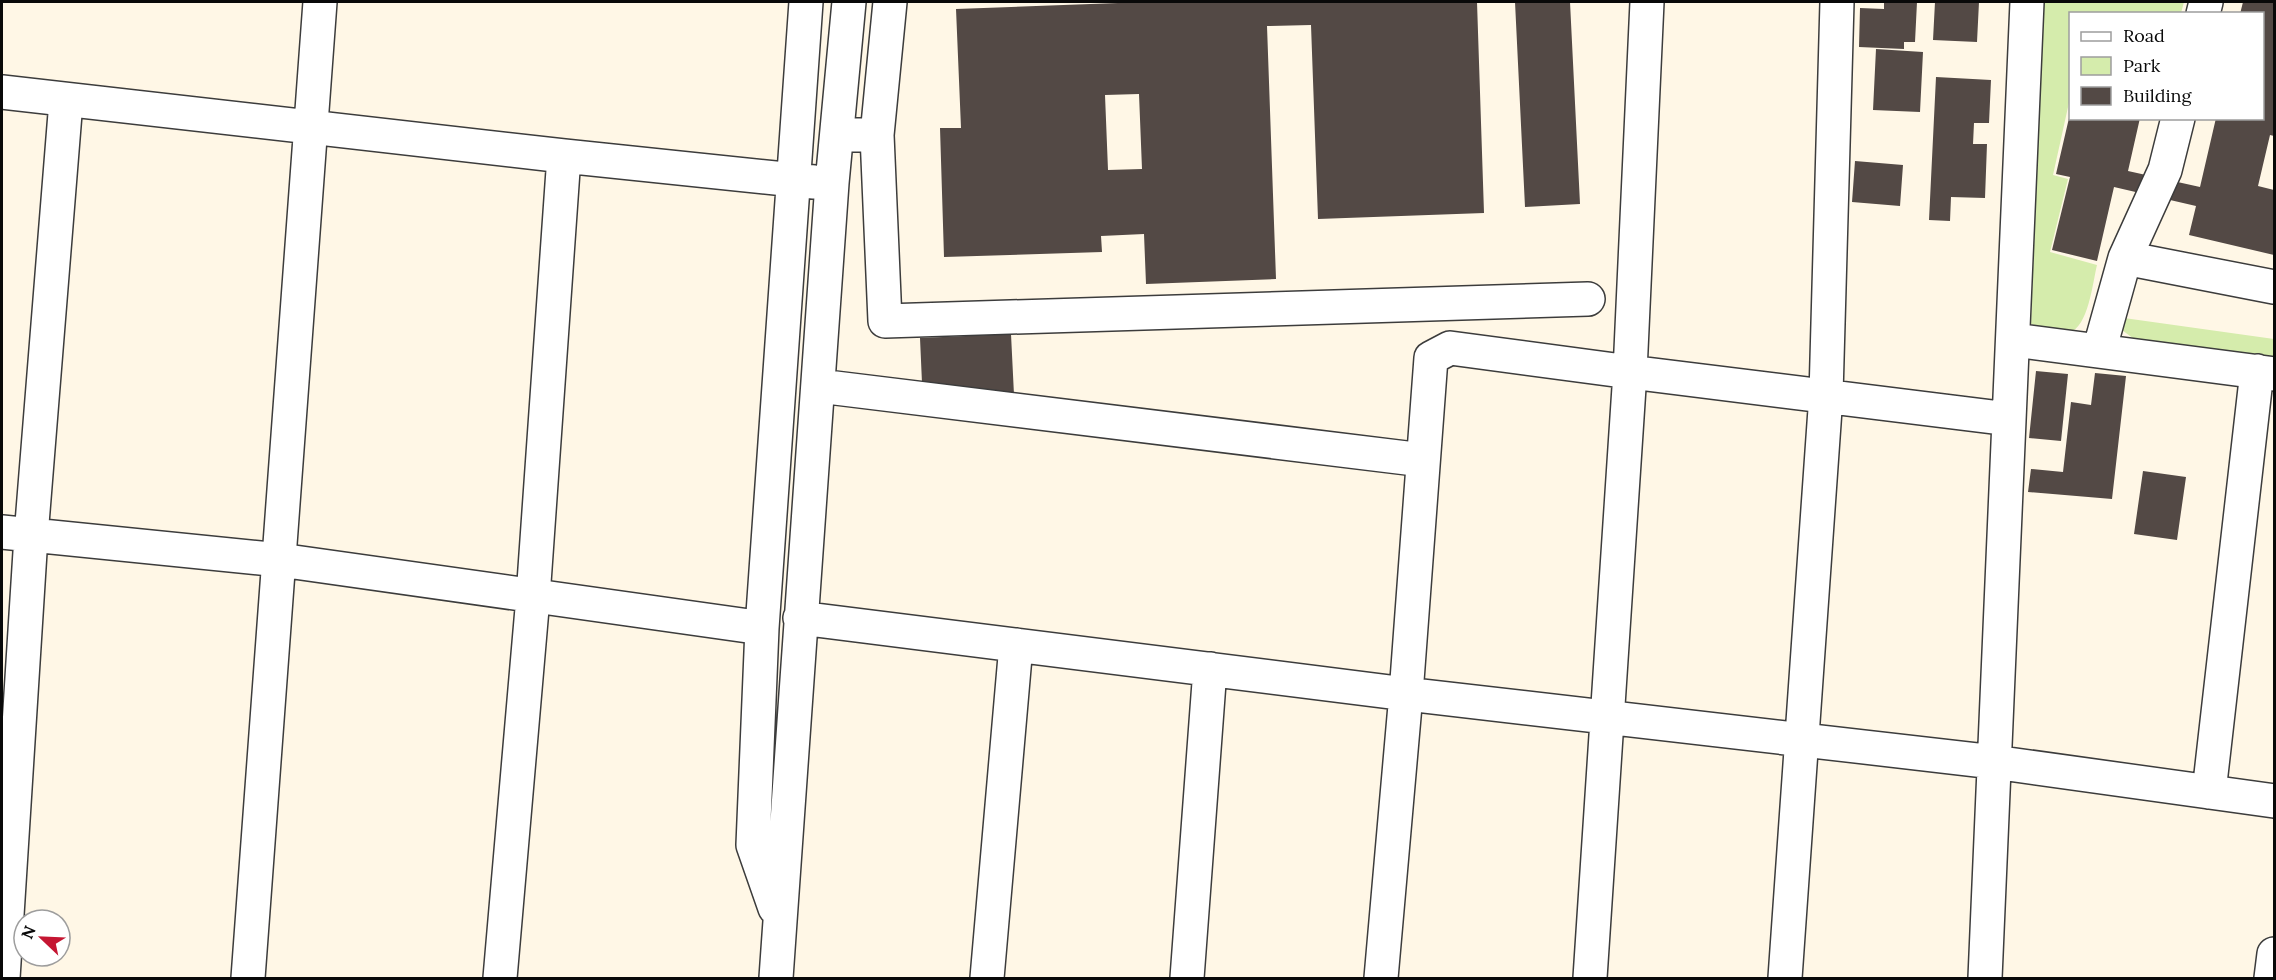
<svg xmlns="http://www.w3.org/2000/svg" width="2276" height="980" font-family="Lora,serif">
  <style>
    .green { fill: #d5ecac }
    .building { fill: #534945; fill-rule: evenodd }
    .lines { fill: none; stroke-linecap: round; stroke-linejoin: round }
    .minor-casing { stroke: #3c3c3c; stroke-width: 36 }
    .minor { stroke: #fff; stroke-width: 33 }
  </style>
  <rect width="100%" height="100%" fill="#fff7e6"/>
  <path class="green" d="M2043 2H2184L2181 13 2070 14V98L2053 175 2068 179 2050 252 2097 265C2093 281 2088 329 2069 332 2058 333 2042 326 2031 324Z
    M2124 318 2274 339V358L2138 342 2122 330Z"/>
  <path class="building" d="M1145 2H1477L1484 213 1318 219 1311 25 1267 26 1276 279 1146 284 1144 234 1101 236 1102 252 944 257 940 128H961L956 9ZM1139 94 1142 169 1108 170 1105 95Z
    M1515 2H1570L1580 204 1525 207Z
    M1884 2H1917L1915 42H1904V49L1859 47 1860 8 1884 9Z
    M1935 2H1979L1977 42 1933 40Z
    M2243 2H2274V136L2270 135 2258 186 2274 190V255L2189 235 2196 206 2114 187 2097 261 2052 250 2070 177 2056 174 2069 118H2140L2128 171 2200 187 2216 118H2262V14H2240Z
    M1876 49 1923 52 1920 112 1873 110Z
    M1936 77 1991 80 1989 123H1974L1973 144H1987L1985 198 1951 197 1950 221 1929 220Z
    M1855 161 1903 165 1900 206 1852 202Z
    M1011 334 1014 395 922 383 920 338Z
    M2036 371 2068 374 2061 441 2029 438Z
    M2095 373 2126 376 2112 499 2028 492 2031 469 2063 472 2071 402 2091 405Z
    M2143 471 2186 477 2177 540 2134 534Z"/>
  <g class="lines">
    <g class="minor-casing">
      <path id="minor" d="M2203 14 2206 2
        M2 92 564 156 814 182
        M854 135H877L890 2
        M877 135 885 321 1588 299
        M2125 258 2274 287
        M2014 340 2274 374
        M2099 351 2125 258 2165 170 2178 118
        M819 386 1423 460
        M2 532 280 560 762 628
        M800 618 1406 694 1994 762 2274 801
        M2209 792 2257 371
        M775 908 753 845 762 628 806 2
        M3 978 31 536 66 101
        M248 978 320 2
        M500 978 533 597 564 156
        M776 978 832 183 849 2
        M987 978 1016 645
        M1187 978 1210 669
        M1381 978 1406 694 1431 358 1450 348 1630 372 1647 2
        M1590 978 1630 372 2009 419
        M1785 978 1826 395 1837 2
        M1985 978 2027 2
        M2271 978 2274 954"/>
    </g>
    <use href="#minor" class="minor"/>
  </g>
  <rect width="2276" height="980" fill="none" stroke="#090909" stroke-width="6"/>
  <rect x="2069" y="12" width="195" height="108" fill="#ffffff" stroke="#9d9d9d" stroke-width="1.5"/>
  <rect x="2081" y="32" width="30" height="9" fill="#ffffff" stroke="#9d9d9d" stroke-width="1.5"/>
  <text x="2123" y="42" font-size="18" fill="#090909">Road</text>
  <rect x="2081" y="57" width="30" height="18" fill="#d5ecac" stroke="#9d9d9d" stroke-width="1.5"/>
  <text x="2123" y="72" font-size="18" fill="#090909">Park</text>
  <rect x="2081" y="87" width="30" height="18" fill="#534945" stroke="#9d9d9d" stroke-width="1.5"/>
  <text x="2123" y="102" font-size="18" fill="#090909">Building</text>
  <g transform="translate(42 938) rotate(293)"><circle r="28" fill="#ffffff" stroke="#9d9d9d" stroke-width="1.5"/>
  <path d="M0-4.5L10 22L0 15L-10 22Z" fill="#c51632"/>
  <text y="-9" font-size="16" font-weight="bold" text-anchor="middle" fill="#090909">N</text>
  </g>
</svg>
